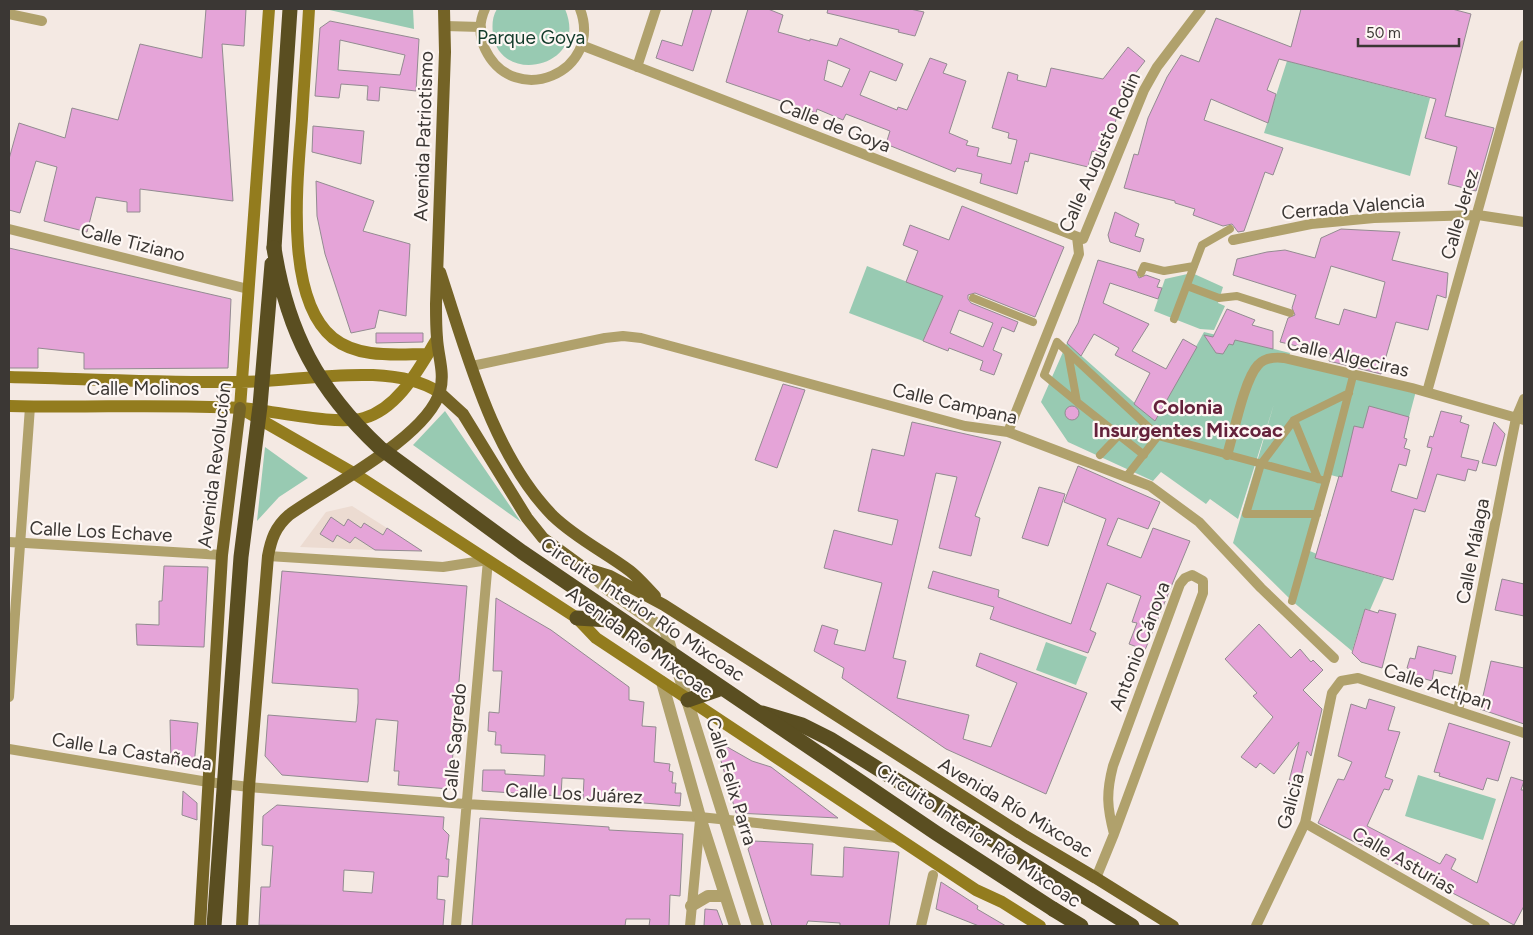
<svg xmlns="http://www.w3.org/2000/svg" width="1533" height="935" font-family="Figtree,sans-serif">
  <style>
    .built { fill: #ecdbd1 }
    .green { fill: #98cab2 }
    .building { fill: #e5a4d8; stroke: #938b91; fill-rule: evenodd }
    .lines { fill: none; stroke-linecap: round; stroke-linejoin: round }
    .pedestrian { stroke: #b0a16c; stroke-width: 8 }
    .minor { stroke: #b0a16c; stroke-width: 10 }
    .tertiary { stroke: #b0a16c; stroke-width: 12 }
    .secondary { stroke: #937c1e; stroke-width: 12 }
    .primary { stroke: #746326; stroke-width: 12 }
    .motorway { stroke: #5a4e21; stroke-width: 15 }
    .motorway-bridge { stroke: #5a4e21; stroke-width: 15 }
    .labels { text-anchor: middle; stroke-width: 4.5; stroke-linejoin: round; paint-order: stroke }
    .park-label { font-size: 19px; fill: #133b2b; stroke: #fef7f4 }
    .street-label { font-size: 19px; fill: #3b3734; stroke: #fef7f4 }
    .neighbourhood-label { font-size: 20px; font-weight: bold; fill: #64223b; stroke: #fef7f4 }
  </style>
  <rect width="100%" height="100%" fill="#f4e9e3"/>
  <path class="built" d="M352 506 387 528 373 550 300 547 326 512Z"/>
  <path class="green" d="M325 9H413L414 29Z
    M497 9H565C590 67 501 87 493 35 492 26 492 17 497 9Z
    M1287 61 1430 98 1410 176 1264 133Z
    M867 266 943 296 923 341 849 313Z
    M1192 273 1223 287 1218 303 1225 306 1214 330 1200 329 1154 311 1165 279Z
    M1204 332 1290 353 1238 519 1210 499 1206 504 1161 472 1153 481 1068 442 1041 402 1067 343 1155 421Z
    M1287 360 1416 391 1404 436 1376 487 1327 474 1305 549 1317 554 1316 558 1384 578 1370 610 1365 609 1352 651 1292 601 1233 543Z
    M445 411 521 522 413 445Z
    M265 447 308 478 279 497 257 521Z
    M1046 642 1087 657 1076 685 1036 670Z
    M1418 775 1496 799 1483 840 1405 816Z"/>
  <path class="building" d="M206 9H246L244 46 222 44 233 201 140 189V212H127V202L96 197 87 232 44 221 57 167 36 161 20 213 9 210V159L19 123 65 138 72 108 118 120 140 44 202 58Z
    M693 9H712L693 71 656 58 662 40 682 46Z
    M748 9H768L783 15 778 32 810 41V39L837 46 840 38 903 64 896 81 870 71 860 95 897 110 898 107 907 110 930 58 947 64 943 73 966 81 949 133 968 141 966 145 979 148 977 156 1011 164 1017 140 1008 138 1009 133 992 128 1008 72 1018 75 1017 80 1046 87 1051 68 1103 79 1128 47 1145 61 1124 88 1107 155 1092 151 1088 167 1030 153 1028 162 1025 161 1017 194 980 183 982 174 957 168 955 172 886 144 890 131 846 114 843 120 817 109 816 113 726 82ZM828 60 850 69 842 87 824 80Z
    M828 9H910L924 12 915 36 898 32 899 30 827 13Z
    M1301 9H1452L1471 14 1445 116 1494 128 1476 191 1448 184 1457 147 1425 138 1436 99 1279 59 1267 90 1276 94 1268 123 1211 99 1204 120 1283 148 1273 175 1265 172 1244 231 1238 232 1232 224 1223 226 1193 215 1195 209 1175 203V201L1124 188 1134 154 1138 155 1148 118 1167 77 1181 55 1199 62 1216 18 1291 47Z
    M330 21 419 39 416 91 380 87 379 101 367 100 368 86 341 84 339 98 315 96 320 28ZM340 40 405 55 400 75 338 70Z
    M313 126 364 131 361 164 312 152Z
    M316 181 374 201 363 231 410 244 406 316 379 310 375 328 351 333 325 254 317 216Z
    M962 206 1064 247 1035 317 975 293 968 295V299L971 303 1018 322 1014 332 1002 327 993 350 1002 354 994 375 980 370 983 361 949 348 948 351 923 341 943 296 906 282 918 251 903 245 910 225 949 240ZM959 310 993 323 983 347 950 333Z
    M1115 212 1139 224 1135 236 1144 239 1140 252 1110 242 1108 235Z
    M1341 229 1400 232 1392 260 1448 273 1446 298 1437 295 1428 330 1396 322 1381 374 1329 361 1331 354 1280 342 1288 318 1295 315 1292 308 1296 295 1233 275 1237 259 1267 252 1285 250 1315 258 1321 238ZM1331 266 1385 282 1376 318 1344 309 1339 325 1315 318Z
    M9 248 231 299 228 368 84 369V353L38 348V368H9Z
    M1098 260 1136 271 1139 278 1146 275 1160 280 1157 287 1162 288 1158 299 1110 283 1103 303 1149 324 1132 351 1166 369 1183 339 1197 347 1155 421 1134 404 1150 373 1115 355 1119 348 1094 334 1081 356 1067 343 1078 323Z
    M1227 309 1255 320 1252 325 1273 331V349L1235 340 1233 345 1229 344 1223 354 1216 353 1204 335 1213 337Z
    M376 333H423V342L376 343Z
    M783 384 805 390 777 468 755 460Z
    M1065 413a7 7 0 1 1 14 0a7 7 0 1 1-14 0Z
    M1369 406 1409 417 1404 438 1407 439 1404 448 1410 450 1406 466 1399 464 1391 491 1417 499 1432 448 1427 447 1430 436 1433 437 1441 411 1462 416 1460 422 1469 425 1461 457 1479 461 1476 471 1468 469 1465 481 1437 474 1425 512 1414 509 1393 580 1315 558 1339 476 1342 477 1354 426 1363 428Z
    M912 422 1001 442 975 516 980 518 971 556 939 548 957 477 936 473 893 658 906 661 897 698 969 715 963 739 991 747 1017 683 976 666 980 653 1087 693 1046 794 946 749 842 678 844 668 814 651 822 625 838 630 834 644 865 651 882 583 824 568 834 530 892 545 898 520 858 511 872 449 904 456Z
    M1494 422 1505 434 1496 466 1482 463Z
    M1078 466 1160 502 1148 529 1118 518 1107 545 1141 558 1153 528 1190 541 1145 650 1129 644 1137 623 1132 622 1141 596 1107 583 1090 630 1096 633 1088 653 990 619 994 607 928 588 933 571 999 590 998 597 1071 624 1106 519 1064 502Z
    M1039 487 1065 494 1048 546 1022 538Z
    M331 517 344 526 348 519 361 528 364 523 383 535 387 528 422 551 375 550 355 537 350 543 337 535 333 542 320 534Z
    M164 566 208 567 204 647 137 645 136 624 159 625V601H162Z
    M282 571 467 586 450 789 398 785 399 771H394L398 721 376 719 368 782 282 775 265 756 268 715 356 722 358 703V689L272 683Z
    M1502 579 1524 584V616L1495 610Z
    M496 598 551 630 629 687V700L644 702 642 726 656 727 654 762 670 764 669 771 673 772 672 783H676L675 793H681L680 806 583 798 584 779 562 778 561 796 482 791 483 770H505V774L544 776 545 755 501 753V745H495L496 732 488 731 489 712 499 713 502 671H493Z
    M1365 609 1378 613 1379 610 1396 614 1382 668 1361 662 1352 653Z
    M1259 624 1291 658 1300 649 1311 662 1313 660 1323 670 1303 690 1322 709 1311 756 1307 751 1297 793 1288 785 1299 742 1274 774 1260 763 1256 768 1241 757 1273 717 1253 696 1257 693 1225 659Z
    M1418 646 1456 656 1452 674 1434 670 1432 681 1415 676 1417 671 1407 668 1410 658 1415 659Z
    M1491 661 1524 668V724L1480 709Z
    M1369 699 1395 707 1388 730 1400 732 1385 777 1393 780 1389 790 1384 789 1367 826 1440 864 1446 854 1456 859 1451 869 1477 883 1511 777 1524 781 1521 790H1524V906L1514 925 1318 823 1338 779 1344 780 1352 762 1338 756 1351 704 1366 709Z
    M170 720 198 723 194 766 171 763Z
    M1449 723 1510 742 1498 781 1487 778 1483 790 1439 776 1440 773 1434 772Z
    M715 740 752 761 771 767 838 818 736 813Z
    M183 791 197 803V820L182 815Z
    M277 805 444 817 443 829 449 835 446 859H449L448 877 438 876 437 899 445 900 443 926 259 925 261 887H270L273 846 262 845 263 816ZM344 870 374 872 372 893 343 891Z
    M480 818 609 827V830L683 834 680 896 670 895 669 926H649L650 919H626L625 926H472Z
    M754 841 813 844 811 875 843 877 844 847 899 852 889 926H840V923L808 921 806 926H772L748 849Z
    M941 882 978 906 977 909 1006 926H979L936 909Z
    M705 909 717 910 723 926H704Z"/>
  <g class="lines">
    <path class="pedestrian" d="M1141 273 1144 266 1164 271 1194 266
      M1187 286 1219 298 1237 296 1290 313
      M973 298 1033 322
      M1174 319 1202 245 1230 229
      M1068 353 1077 402 1144 455
      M1077 402 1044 375 1057 342 1158 436 1326 481 1292 601
      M1294 420 1318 479
      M1100 455 1119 435
      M1126 477 1158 436
      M1326 481 1353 376
      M1317 514H1246L1261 464 1294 420 1349 393"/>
    <path class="minor" d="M485 9C479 22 479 36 485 49 514 110 604 72 580 9
      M9 14 42 21
      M445 26 481 27
      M581 45 1083 239 1144 90 1157 67 1201 9
      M637 67 656 9
      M9 229 248 289
      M1233 240 1311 224 1374 218 1478 215 1524 222
      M472 366 605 338 623 336 641 338 965 426 1008 432 1150 486 1199 522 1261 588 1334 658
      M1427 392 1524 45
      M1008 432 1079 254 1077 237
      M1227 455C1234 433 1244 380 1258 365 1264 358 1275 357 1284 358L1412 388 1524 420
      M9 542 222 555
      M268 556 443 567 488 560 456 926
      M1192 575 1203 581V593L1114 834C1107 807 1106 793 1113 766L1180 584 1185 578Z
      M9 697 30 407
      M1458 711 1516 418 1524 399
      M9 749 208 782 249 787 465 804 700 817 897 838
      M1305 823 1485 926
      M1096 878 1114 834
      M690 926 700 820
      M921 926 933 875
      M1256 926 1305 823 1332 693 1341 681 1358 678 1524 733"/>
    <path class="tertiary" d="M584 568 606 588 665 630 758 926
      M662 682 700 817 735 926
      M691 906 708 896H725"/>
    <path class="secondary" d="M309 9C307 45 304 82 302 119 298 176 283 297 333 338 359 359 397 354 428 354
      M9 377C86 379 164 383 241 382 298 382 392 360 440 393
      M9 406C86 408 163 404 240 408 272 410 335 426 364 418 399 408 419 368 437 339
      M240 408 355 474 577 618 596 638 976 890 1002 902 1040 926
      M240 408 269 9"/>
    <path class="primary" d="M440 272C467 353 492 454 553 516 577 539 605 552 630 571 639 578 647 588 655 596
      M440 393 463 414 527 518 543 538 584 568 610 576 664 605 1025 836 1096 878 1173 926
      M200 926 222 555 240 408
      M242 926 249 787 268 556C271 540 275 527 289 515 326 488 428 437 440 391 445 373 438 356 437 338 436 327 436 315 436 304L445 52 444 9"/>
    <path class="motorway" d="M274 248 290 9
      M577 618 609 620 645 644
      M688 700 717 690
      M762 713 802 725 830 739 1132 926
      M1053 909 1081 926"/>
    <path class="motorway-bridge" d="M274 248C287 332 318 390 380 448L522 552 936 833 1053 909
      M214 926 241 557 260 406 272 264"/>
  </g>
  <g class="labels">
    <g class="park-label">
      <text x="531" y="44">Parque Goya</text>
    </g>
    <g class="street-label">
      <text transform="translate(835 125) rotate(21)" y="7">Calle de Goya</text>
      <text transform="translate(423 136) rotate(-88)" y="7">Avenida Patriotismo</text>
      <text transform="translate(1099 152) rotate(-66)" y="7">Calle Augusto Rodin</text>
      <text transform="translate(1353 206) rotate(-5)" y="7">Cerrada Valencia</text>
      <text transform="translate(1459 214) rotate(-74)" y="7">Calle Jerez</text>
      <text transform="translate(133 242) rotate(14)" y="7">Calle Tiziano</text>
      <text transform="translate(1348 356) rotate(13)" y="7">Calle Algeciras</text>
      <text x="143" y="395">Calle Molinos</text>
      <text transform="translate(955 403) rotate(13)" y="7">Calle Campana</text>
      <text transform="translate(214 465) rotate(-83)" y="7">Avenida Revolución</text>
      <text transform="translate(101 531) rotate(3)" y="7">Calle Los Echave</text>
      <text transform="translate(1472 551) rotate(-79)" y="7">Calle Málaga</text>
      <text transform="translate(643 609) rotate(34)" y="7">Circuito Interior Río Mixcoac</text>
      <text transform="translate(640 642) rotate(36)" y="7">Avenida Río Mixcoac</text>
      <text transform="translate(1139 646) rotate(-69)" y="7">Antonio Cánova</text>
      <text transform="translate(1438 686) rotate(18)" y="7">Calle Actipan</text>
      <text transform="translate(454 742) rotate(-85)" y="7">Calle Sagredo</text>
      <text transform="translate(132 751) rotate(9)" y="7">Calle La Castañeda</text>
      <text transform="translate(732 781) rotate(73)" y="7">Calle Felix Parra</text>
      <text transform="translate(574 793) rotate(3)" y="7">Calle Los Juárez</text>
      <text transform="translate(1290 801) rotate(-75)" y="7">Galicia</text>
      <text transform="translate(1016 807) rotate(31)" y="7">Avenida Río Mixcoac</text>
      <text transform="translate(979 835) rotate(34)" y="7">Circuito Interior Río Mixcoac</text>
      <text transform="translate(1404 860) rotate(30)" y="7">Calle Asturias</text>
    </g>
    <g class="neighbourhood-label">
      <text x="1188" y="414">Colonia<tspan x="1188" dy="23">Insurgentes Mixcoac</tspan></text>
    </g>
  </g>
  <rect width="1533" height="935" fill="none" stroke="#3b3734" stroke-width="20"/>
  <path d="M1358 38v8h101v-8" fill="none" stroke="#3b3734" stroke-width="2.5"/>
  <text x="1366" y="38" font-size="15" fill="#3b3734" stroke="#fef7f4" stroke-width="4" paint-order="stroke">50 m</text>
</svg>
